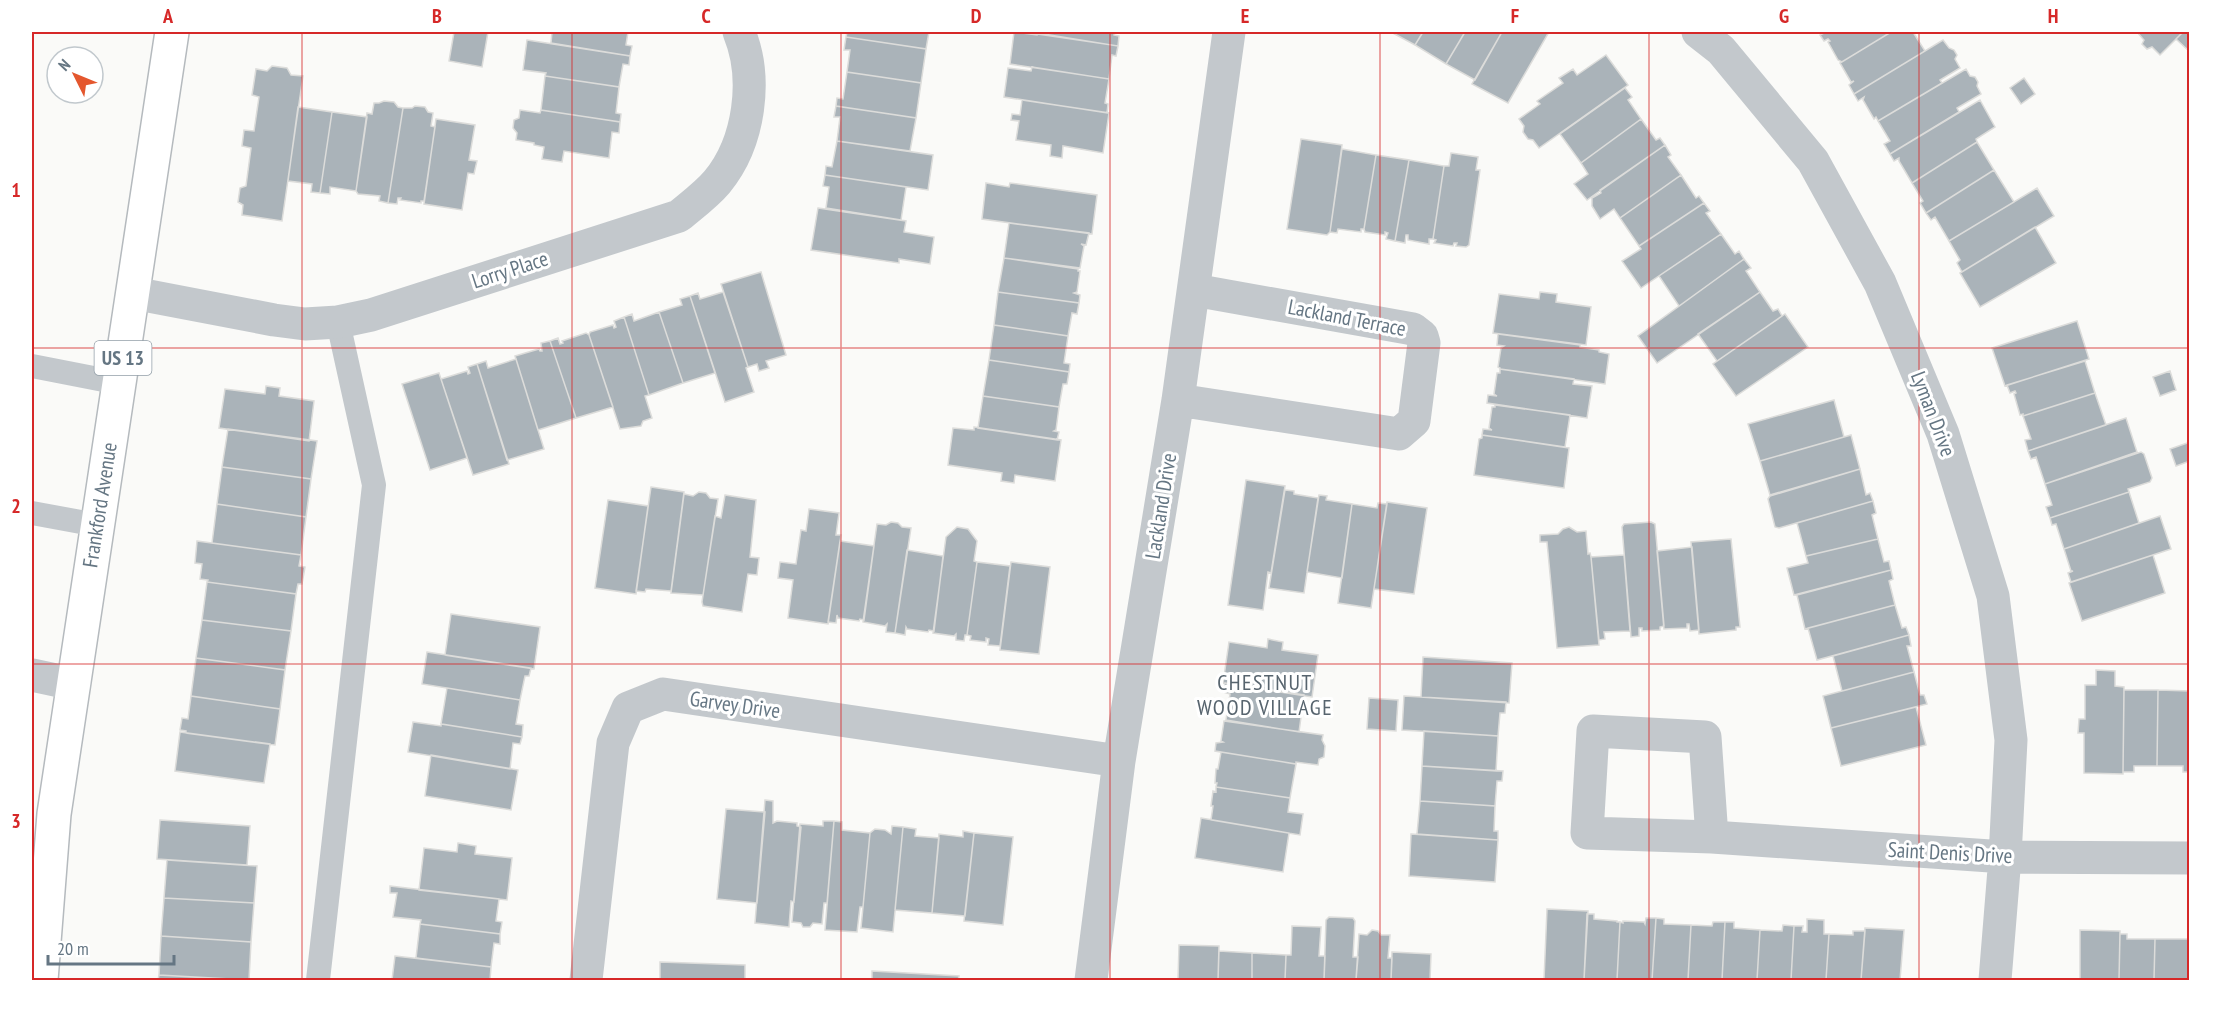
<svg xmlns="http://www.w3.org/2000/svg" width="2221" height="1012" font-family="'PT Sans Narrow',sans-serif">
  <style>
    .building { fill: #aab3b9; stroke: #dcdcda; stroke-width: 1.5 }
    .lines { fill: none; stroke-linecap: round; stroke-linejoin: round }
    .primary-casing { stroke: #b5babe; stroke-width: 36 }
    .service { stroke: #c3c8cc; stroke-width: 24 }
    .minor { stroke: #c3c8cc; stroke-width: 33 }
    .tertiary { stroke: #c3c8cc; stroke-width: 33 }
    .primary { stroke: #fff; stroke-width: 33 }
    .grid { fill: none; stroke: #d62828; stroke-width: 1.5; stroke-opacity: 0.55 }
    .labels { text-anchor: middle; stroke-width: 6; stroke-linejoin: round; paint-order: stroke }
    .shield { fill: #fff; stroke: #939fa8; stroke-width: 1.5 }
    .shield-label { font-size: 20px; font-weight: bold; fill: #657683 }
    .street-label { font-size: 21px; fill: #657683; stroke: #fff }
    .neighbourhood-label { font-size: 22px; letter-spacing: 1.5px; fill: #57646e; stroke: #fff }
    .neatline { fill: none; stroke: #d62828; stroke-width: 2 }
    .grid-label { font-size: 20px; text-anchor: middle; font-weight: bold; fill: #d62828 }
  </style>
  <rect width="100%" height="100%" fill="#fafaf8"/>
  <path class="building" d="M454 32H488L482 67 449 61Z
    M552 32H628L626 45 632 46 630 56 551 43Z
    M847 32H929L926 49 846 37Z
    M1014 32 1037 35V33L1118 46 1116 56 1112 55 1109 79 1010 64Z
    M1024 32H1115L1114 35 1119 36 1118 46Z
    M1391 32H1423L1415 45Z
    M1423 32H1465L1446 64 1415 45Z
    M1465 32H1502L1475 80 1446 64Z
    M1502 32H1549L1508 103 1472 84Z
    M1826 32H1891L1842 62 1838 60 1828 42 1830 41 1828 39 1824 41 1820 35Z
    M1891 32H1913L1925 51 1854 94 1849 85 1854 81 1851 82 1840 63Z
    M2137 32H2183L2160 55 2152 47 2147 49 2142 44 2144 40Z
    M2183 32H2190V52L2176 39Z
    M846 37 926 49 921 83 847 72 850 50H844Z
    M527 40 630 56 629 65 623 64 619 87 545 76 546 73 523 70Z
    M1943 40 1949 48 1954 50 1957 55 1955 59 1960 68 1940 80 1942 83 1878 121 1876 117 1874 119 1863 100 1864 97 1858 101 1854 94Z
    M1606 55 1628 85 1539 148 1533 140 1528 139 1523 132 1524 126 1519 119 1540 104 1537 101 1563 83 1559 78 1573 69 1577 75Z
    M272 66 287 68 291 75 303 76 282 221 242 215 243 205 238 202 240 188 246 186 251 148 242 146 244 130 254 131 259 97 252 95 256 69 267 71Z
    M1032 67 1109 79 1105 103 1108 104 1107 113 1004 97 1008 68 1031 71Z
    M1966 69 1970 76 1975 77 1978 82 1977 86 1981 94 1957 108 1959 112 1890 154 1884 144 1890 141 1878 121Z
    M847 72 921 83 916 118 836 106 837 98 843 99Z
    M545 76 619 87 616 113 621 114 620 122 541 110Z
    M2024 78 2035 94 2021 104 2010 88Z
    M1625 88 1632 97 1628 100 1641 119 1581 163 1560 134Z
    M1022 100 1109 113 1103 153 1063 146 1062 158 1050 156 1051 145 1016 140 1019 121 1011 120 1012 114 1020 115Z
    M1980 100 1995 127 1976 139 1977 142 1912 183 1899 161V158L1894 161 1890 154Z
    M384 101 394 102 398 107 403 108 388 203 379 201 380 196 358 194 356 191 367 113 372 114 374 103H379Z
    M415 106 425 107 428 112 433 113 431 126 435 127 424 201H421V203L400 200 401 198H398L397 204 388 203 403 108H412Z
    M836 106 916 118 910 151 837 141 840 117H834Z
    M298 107 332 112 320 193 311 192 312 184 288 181Z
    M520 110 540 113 541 110 620 122 619 133 612 132 609 158 564 151 562 162 542 159 544 147 534 145V143L516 140 517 133 513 128 514 120 519 118Z
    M332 112 367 117 356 191 330 187V194L320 193Z
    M436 119 475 125 469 160 477 161 474 174 468 173 462 210 424 204Z
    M1641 119 1656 140 1660 138 1665 145 1587 200 1574 184 1588 174 1581 163Z
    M1301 139 1342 145 1330 232 1327 235 1287 229Z
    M837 141 933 155 928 190 825 175 826 166 832 167Z
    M1977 142 1994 170 1926 213 1920 203 1923 201 1912 183Z
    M1665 145 1671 155 1668 157 1681 175 1620 218 1614 209 1600 219 1592 206V198L1601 193 1600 190Z
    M1342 149 1376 155 1364 229H1361V232L1338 229 1337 233 1330 232Z
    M1451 153 1478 157 1476 170H1480L1469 245 1466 247 1456 246 1457 243H1454L1453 246 1434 243 1436 240 1433 239 1444 166H1449Z
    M1376 155 1409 160 1395 241 1386 239 1388 233 1385 232V235L1365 232 1364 229Z
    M1409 160 1444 166 1433 239H1429V244L1408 240V235H1406L1405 243 1395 241Z
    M1994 170 2014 202 1949 241 1935 217 1931 220 1926 213Z
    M825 175 906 187 901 220 826 208 829 187 823 186Z
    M1681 175 1696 198 1699 196 1704 203 1639 246 1620 218Z
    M986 183 1009 187 1010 183 1097 195 1092 234 982 219Z
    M2037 188 2054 216 1962 272 1957 263 1960 260 1949 241Z
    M1704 203 1710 211 1706 213 1721 234 1641 288 1622 261 1641 249 1639 246Z
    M818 208 906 221 904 232 934 237 930 264 899 259V263L811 250Z
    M1009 223 1089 233 1086 245 1081 244 1084 246 1080 268 1004 258Z
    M2035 227 2056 263 1980 307 1960 273Z
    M1721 234 1735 254 1739 251 1744 259 1679 306 1659 276Z
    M1004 258 1078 269V271H1080L1077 292 1074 293 1080 295 1079 303 998 292Z
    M1744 259 1751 268 1746 271 1760 292 1657 363 1638 336Z
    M761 272 786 355 766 361 769 368 759 371 757 364 748 367 721 284Z
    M723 292 748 367 746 368 754 392 725 402 690 296 698 293 700 299Z
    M998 292 1079 303 1077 314 1072 313 1068 336 994 325Z
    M1540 292 1557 294 1556 302 1591 307 1586 345 1493 333 1499 294 1539 299Z
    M1760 292 1773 311 1778 309 1782 316 1717 361 1698 334Z
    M690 296 715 373 683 383 659 312 682 305 680 299Z
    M659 312 683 383 649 395 624 317 632 314 634 321Z
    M1785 314 1808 347 1736 396 1713 364Z
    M624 317 649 395 645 396 652 418 643 421 641 426 620 429 589 335 590 332 613 325 614 328 616 327 614 321Z
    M2077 321 2089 359 2005 386 1992 348Z
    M994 325 1068 336 1064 363 1070 364 1069 372 989 360Z
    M586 333 589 335 613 407 576 418 550 341 558 338 560 344 563 343 562 341Z
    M1498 334 1580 345V347L1599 350V352L1609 354 1605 384 1500 369V368L1498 367 1501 348 1504 346 1497 345Z
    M550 341 576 418 538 430 515 356 539 349 540 351H542L541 343Z
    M516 359 544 449 507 460 477 364 486 361 488 368Z
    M989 360 1069 372 1067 384H1063L1059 407 983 396Z
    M2085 361 2095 393 2023 416V414L2020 415 2014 394 2016 393 2015 391 2010 393 2007 385Z
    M477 364 509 464 473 475 441 379 467 371 468 374 470 373 468 367Z
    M1500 369 1574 379 1573 384 1592 386 1587 418 1487 403 1488 395 1497 396 1494 394 1497 373H1500Z
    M2170 371 2176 390 2160 396 2153 377Z
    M439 373 467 458 430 470 402 384Z
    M266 386 280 388 279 396 314 401 309 441 219 428 225 389 265 394Z
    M2095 393 2106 425 2028 451 2025 440 2031 439 2023 416Z
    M983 396 1059 407 1056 430 1054 431 1059 432 1057 440 978 428Z
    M1834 400 1844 437 1760 461 1748 424Z
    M1495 405 1570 415 1565 447 1482 435 1483 429 1492 430 1489 428 1492 407H1495Z
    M2126 418 2137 452 2045 484 2036 457 2031 459 2028 451Z
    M974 427 1061 440 1055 481 1015 475 1014 483 1001 481 1002 473 948 465 953 428 974 430Z
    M228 429 317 441 311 479 222 467Z
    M1482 435 1569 448 1564 488 1474 475 1479 439 1482 438Z
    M1851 435 1860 469 1770 495 1760 461Z
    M2190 442V461L2176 466 2170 449Z
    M2141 452 2144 454 2152 478 2150 482 2128 489 2129 492 2050 518 2046 507 2052 505 2045 484Z
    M222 467 311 479 306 517 217 504Z
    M1860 469 1866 495 1870 493 1873 501 1779 528 1775 527 1768 499 1770 496Z
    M1246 480 1285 486 1271 573 1268 572 1263 610 1228 605Z
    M651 487 684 492 671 591 646 589 645 592 636 591Z
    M1285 490 1294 491V494L1318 498 1304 593 1269 588Z
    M699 492 706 493 710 498 718 499 703 595 671 593 684 494 693 496Z
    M2129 492 2139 523 2064 549 2056 524 2052 525 2050 518Z
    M725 495 756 500 750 557 759 558 757 575 748 574 742 612 703 606 702 602 715 516 721 518Z
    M1319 495 1327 496 1326 500 1352 504 1342 578 1307 572Z
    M608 500 648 506 636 594 595 588Z
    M1873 501 1876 513 1872 515 1878 539 1806 556 1797 523Z
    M1387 502 1427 508 1414 594 1374 589Z
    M1378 503 1387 504 1371 608 1338 603 1352 504 1377 508Z
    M217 504 306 517 301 555 212 543Z
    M809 509 839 513 836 535H841L828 624 788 618 793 580 778 578 780 562 796 564 801 530 806 531Z
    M2160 516 2171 549 2071 582 2068 573 2073 571H2071L2064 549Z
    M891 522 898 523 902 527 911 528 895 633 886 632 887 624 885 626 863 622 877 524 886 525Z
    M1651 522 1655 524 1664 626 1660 627V630L1642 631V628H1639V636L1631 637 1622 527 1624 524Z
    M957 527 968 529 977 541 974 561 977 562 967 635H965L964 641 956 640V634L954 636 933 633 946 537Z
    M1569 527 1577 532 1586 531 1588 554 1590 553 1591 557 1599 645 1557 648 1547 542H1540V535L1558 534 1563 529Z
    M1731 539 1740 627H1736V630L1699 634 1691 542Z
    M1878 539 1884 562 1889 561 1891 570 1794 595 1787 568 1808 563 1806 556Z
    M197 541 301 555 299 566 305 567 302 584H298L296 594 207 582 208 580 200 579 202 564 195 563Z
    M840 541 874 546 864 620 860 619 859 621 838 618 837 615 836 623 828 622Z
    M1692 547 1699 630 1690 631 1689 624H1687V628L1664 629 1657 551Z
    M907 550 943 556 934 631 929 630 928 632 907 629 906 627 905 635 895 633Z
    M1624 555 1630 631 1604 632 1605 639 1599 640 1591 557Z
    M2153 555 2165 593 2082 621 2069 583Z
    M977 562 1010 566 1000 646 988 645 989 639 986 638V642L970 640 971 636 967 635Z
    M1011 562 1050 567 1039 654 1000 650Z
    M1891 570 1893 579 1889 581 1895 605 1805 629 1797 595Z
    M207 582 296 594 291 631 202 620Z
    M1895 605 1902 628 1906 627 1909 635 1817 660 1808 628Z
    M451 614 540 627 534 669 445 655Z
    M202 620 291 631 285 670 196 658Z
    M1909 635 1911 646H1907L1914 672 1842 691 1833 656Z
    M1268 639 1283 642 1282 650 1318 655 1312 697 1223 683 1229 642 1267 648Z
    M427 652 531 668 529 676H525L520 700 422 684Z
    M1423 657 1512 663 1509 703 1421 697Z
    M196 658 285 670 280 709 191 696Z
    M2096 670 2115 671V686L2124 687 2123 774 2084 773V733H2078L2079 719H2085V685H2096Z
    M1914 672 1920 695H1924L1927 704 1831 728 1823 696Z
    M1225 683 1304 695 1299 732 1226 720 1230 694 1223 692Z
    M447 688 520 700 516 724 523 725 522 737 441 724Z
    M2124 690H2158L2157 766H2134V772H2123Z
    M2158 690 2190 691V772H2183V766H2157Z
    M191 696 280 709 275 745 186 733V731L180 730 182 718 188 719Z
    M1404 696 1506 702 1505 713H1500L1498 736 1402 730Z
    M1369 698 1398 700 1396 731 1367 729Z
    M1916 707 1926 745 1841 766 1831 728Z
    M1224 721 1323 735 1322 740 1325 746 1324 757 1319 759 1318 765 1296 762V764L1215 751 1216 743 1223 742 1221 741Z
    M413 722 441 726V724L522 737 520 744 513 743 510 769 408 752Z
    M1424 731 1498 736 1496 771 1422 766Z
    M180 732 270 744 264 783 175 771Z
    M1221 752 1296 764 1290 798 1216 787 1217 783H1215L1216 769H1218Z
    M431 755 518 770 511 810 425 796Z
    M1422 766 1503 771 1502 781H1497L1495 806 1420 801Z
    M1216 787 1290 798 1288 812 1303 814 1300 835 1211 820 1213 806H1211L1213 791 1216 792Z
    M765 800 773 801V823L777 821 797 823V826L801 827 794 902 791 901 789 927 755 923Z
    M1420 801 1495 806 1494 831H1498V840L1417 834Z
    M726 809 765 812 757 903 717 899Z
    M1201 818 1289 833 1283 872 1195 858Z
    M160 820 250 826 247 865 157 859Z
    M823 821H834L827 903H824L822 924 813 923 810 927H803L801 923 792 922 800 824 823 826Z
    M834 821 842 822V830L870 833 863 907H860L857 932 825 930Z
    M892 826 903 827 893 932 861 928 870 833 875 829 885 830 891 834Z
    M903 827 916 829 915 836 939 838 932 913 895 910Z
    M963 831 974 833 965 916 932 913 939 834 963 837Z
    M974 833 1013 837 1003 925 964 921Z
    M1411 834 1498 840 1495 882 1409 876Z
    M458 843 476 846 475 854 512 858 507 900 419 890 424 848 457 852Z
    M167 860 257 866 254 903 164 898Z
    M390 886 499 899 496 921 502 922 500 934 420 924 421 920 393 917 397 893H390Z
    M164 898 254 903 251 942 161 936Z
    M1547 909 1588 911 1584 980H1544Z
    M1587 914H1594V919L1617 921V922H1620L1617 980H1584Z
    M1329 917 1353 918 1355 921 1353 957H1358L1356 980H1324L1326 920Z
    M1646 918H1656L1652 980H1617L1620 922 1623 923V921L1644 922 1645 924Z
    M1656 918 1664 919V924L1691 925 1688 980H1652Z
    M1807 919 1824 920V934H1829L1826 980H1791L1794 926H1803L1802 932H1807Z
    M1713 922H1725L1722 980H1688L1691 925 1712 926Z
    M1725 922H1734V928L1760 930 1757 980H1722Z
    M420 924 500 934V944L494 943 491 967 416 958Z
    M1783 925 1794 926 1791 980H1757L1760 930 1782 931Z
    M1292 926 1321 927 1319 956H1325L1324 980H1285L1286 955H1291Z
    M1865 928 1904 930 1900 980H1861Z
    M1372 930 1378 931 1381 935H1390L1388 958H1392L1391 980H1356L1359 934 1367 935Z
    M2080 930 2120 931 2119 980H2080Z
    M1853 931H1865L1861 980H1826L1829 934 1853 935Z
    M2120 934H2127V939H2155L2154 980H2119Z
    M161 936 251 942 249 980 159 975Z
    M2155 939H2190V980H2154Z
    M1179 945 1219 946 1218 980H1169H1178Z
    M1219 951 1252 953V980H1218Z
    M1392 952 1431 954 1430 980H1391Z
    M1252 953 1286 955 1285 980H1252Z
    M395 956 491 967 490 980H392Z
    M660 962 745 965V980H660Z
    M872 971 959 976 958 980H872Z
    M159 975 243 980H158Z"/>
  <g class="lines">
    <g class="primary-casing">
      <path id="primary" d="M41 980 54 814 172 32"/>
    </g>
    <path class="service" d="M32 366 119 383
      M32 513 97 525
      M318 980 374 485 338 322"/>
    <path class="minor" d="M1698 32 1721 50 1813 161 1880 283 1943 434 1993 596 2011 740 2005 857 1995 980
      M133 293 274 320 305 324 338 322 371 315 679 216C692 205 706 195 717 182 750 142 758 78 739 32
      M1178 400 1399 434 1414 421 1424 343 1422 336 1413 329 1194 290
      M1593 731 1705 737 1712 837 1587 833Z
      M1712 837 2005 857 2190 858
      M586 980 613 743 628 708 663 694 1119 761
      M1091 980 1119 761 1178 400 1229 32"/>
    <path class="tertiary" d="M32 675 74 684"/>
    <use href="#primary" class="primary"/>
  </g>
  <path class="grid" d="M302 32V980M572 32V980M841 32V980M1110 32V980M1380 32V980M1649 32V980M1919 32V980M32 348H2190M32 664H2190"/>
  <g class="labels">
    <rect class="shield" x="94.5" y="341" width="57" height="34" rx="4.5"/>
    <g class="shield-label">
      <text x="123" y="365">US 13</text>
    </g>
    <g class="street-label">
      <text transform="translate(510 270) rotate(-18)" y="7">Lorry Place</text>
      <text transform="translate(1347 318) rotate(11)" y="7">Lackland Terrace</text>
      <text transform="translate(1933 414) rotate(69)" y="7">Lyman Drive</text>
      <text transform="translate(100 505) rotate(-81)" y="7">Frankford Avenue</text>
      <text transform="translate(1161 506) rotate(-81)" y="7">Lackland Drive</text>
      <text transform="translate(735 705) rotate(8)" y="7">Garvey Drive</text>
      <text transform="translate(1950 853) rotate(3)" y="7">Saint Denis Drive</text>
    </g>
    <g class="neighbourhood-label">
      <text x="1265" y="690">CHESTNUT<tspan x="1265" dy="25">WOOD VILLAGE</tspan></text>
    </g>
  </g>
  <rect width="2221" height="1012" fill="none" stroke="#ffffff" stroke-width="66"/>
  <g transform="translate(75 75) rotate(313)"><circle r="28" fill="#ffffff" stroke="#c1c8cd" stroke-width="1.5"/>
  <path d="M0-4.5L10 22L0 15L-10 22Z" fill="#e4572e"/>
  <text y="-9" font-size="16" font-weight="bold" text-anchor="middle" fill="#657683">N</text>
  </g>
  <path d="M48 955v9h126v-9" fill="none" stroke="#657683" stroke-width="3"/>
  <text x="57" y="955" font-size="18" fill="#657683" stroke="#ffffff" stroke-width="4.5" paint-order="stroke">20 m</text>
  <rect x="33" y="33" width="2155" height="946" class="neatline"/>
  <g class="grid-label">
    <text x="168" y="23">A</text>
    <text x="437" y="23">B</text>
    <text x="706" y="23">C</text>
    <text x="976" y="23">D</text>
    <text x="1245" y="23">E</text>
    <text x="1515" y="23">F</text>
    <text x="1784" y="23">G</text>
    <text x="2053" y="23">H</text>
    <text x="16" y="197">1</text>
    <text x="16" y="513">2</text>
    <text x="16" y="828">3</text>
  </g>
</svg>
